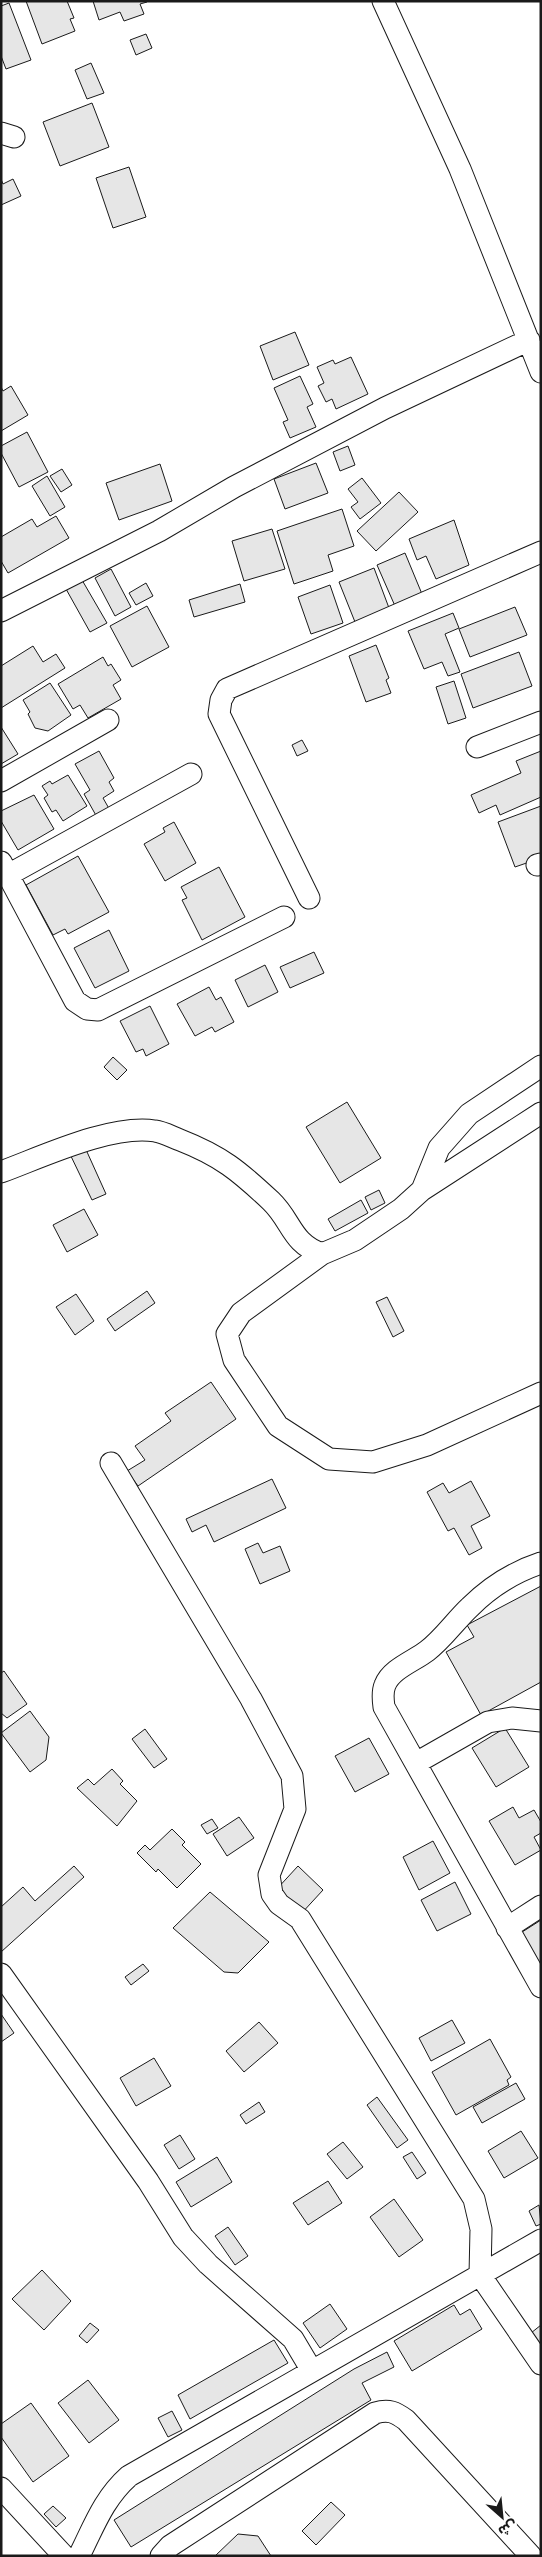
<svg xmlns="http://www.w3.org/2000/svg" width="542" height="2557" font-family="'Sofia Sans Condensed','Noto Sans Arabic',sans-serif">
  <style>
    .building { fill: #e6e6e6; stroke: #1a1a1a }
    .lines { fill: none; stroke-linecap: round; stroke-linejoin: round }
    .minor-casing { stroke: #1a1a1a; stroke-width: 23 }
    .minor { stroke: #fff; stroke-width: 21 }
  </style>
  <rect width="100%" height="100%" fill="#fff"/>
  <path class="building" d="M26 1H67L74 18 70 19 75 31 42 44Z
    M93 1H146L147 2 140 4 144 14 124 21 120 12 99 20Z
    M9 3 31 60 6 69 1 56V6Z
    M146 34 152 48 136 55 130 40Z
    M91 63 104 93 87 99 75 70Z
    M92 103 109 147 60 166 43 122Z
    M129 167 146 217 113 228 96 178Z
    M1 179 3 184 13 179 21 196 1 205Z
    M295 332 309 365 273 380 260 346Z
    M351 357 368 394 336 409 332 399 326 402 318 386 324 383 317 367 333 360 335 364Z
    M300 376 313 404 307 407 316 427 290 438 283 422 288 420 274 388Z
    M11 386 28 415 1 431V387L3 391Z
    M27 432 48 472 19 487 1 453V446Z
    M348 446 355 465 340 471 333 452Z
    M316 463 328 493 285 509 274 479Z
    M160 464 172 501 119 520 106 483Z
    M62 469 72 485 61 492 50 476Z
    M47 476 65 507 50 516 32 486Z
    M362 478 381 503 360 519 351 507 358 502 348 489Z
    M399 492 418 512 376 551 357 531Z
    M342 509 354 546 328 555 333 571 294 584 277 531Z
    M56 516 69 538 8 573 1 561V537L32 519 37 527Z
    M454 520 469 565 436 579 426 556 417 560 409 539Z
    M272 529 285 569 244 581 232 541Z
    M405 553 422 594 395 606 377 565Z
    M374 568 389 608 355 622 339 582Z
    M111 569 131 607 115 616 95 578Z
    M82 580 107 623 90 632 66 589Z
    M146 583 153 596 136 605 129 593Z
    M240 584 245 602 194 617 189 600Z
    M330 585 343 623 311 634 298 597Z
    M147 606 169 647 132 667 110 626Z
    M515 607 527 635 470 657 459 629Z
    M453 613 459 628 445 634 460 672 448 676 442 662 424 669 408 631Z
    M376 645 389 678 386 680 391 693 366 702 349 656Z
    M33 646 43 662 56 654 65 668 1 708V666Z
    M519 652 532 686 473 708 461 674Z
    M103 657 108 666 111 664 121 680 113 685 121 699 88 718 80 705 73 709 58 684Z
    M454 681 466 718 448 724 436 687Z
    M50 683 71 715 48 731 35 728 28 714 30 712 23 700Z
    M1 727 18 754 1 764Z
    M302 740 308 751 297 756 292 745Z
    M99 751 114 778 109 782 114 791 103 798 111 812 98 819 84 794 90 790 75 764Z
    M541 751V797L500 815 496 805 479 813 471 795 521 773 516 761Z
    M68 775 87 806 63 821 56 810 52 812 44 798 48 795 42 786 50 781 52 784Z
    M34 795 54 829 18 850 1 821V811Z
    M541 806V858L515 867 498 822Z
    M174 822 196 863 165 881 144 844 165 832 163 828Z
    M78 856 109 912 68 934 65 929 53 935 26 885Z
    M219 867 245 917 202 940 182 900 187 898 181 887Z
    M109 930 129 971 95 988 74 948Z
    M314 952 324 973 290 988 280 967Z
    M265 965 278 992 248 1007 235 980Z
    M209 987 216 1000 221 997 234 1022 215 1032 212 1027 195 1036 177 1004Z
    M150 1006 169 1044 146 1056 143 1049 136 1052 120 1021Z
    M113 1057 127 1070 117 1080 104 1067Z
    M347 1102 381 1158 340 1183 306 1127Z
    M83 1143 106 1194 92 1200 68 1150Z
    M379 1190 385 1203 371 1210 365 1197Z
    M361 1200 368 1213 335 1231 328 1219Z
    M84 1209 98 1235 67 1252 53 1225Z
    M147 1291 155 1303 115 1331 107 1319Z
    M76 1294 94 1321 75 1335 56 1307Z
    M387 1297 404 1331 393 1337 376 1302Z
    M211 1382 236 1419 138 1486 127 1471 145 1460 135 1446 171 1421 165 1413Z
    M272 1479 286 1508 214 1542 206 1525 192 1532 186 1519Z
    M471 1481 490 1516 471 1526 482 1548 469 1555 454 1528 448 1531 427 1492 443 1483 449 1493Z
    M258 1543 263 1553 280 1546 290 1571 260 1584 245 1549Z
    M541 1586V1682L481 1715 446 1652 474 1637 467 1625Z
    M4 1671 27 1704 7 1718 1 1713V1673Z
    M30 1711 49 1737 46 1760 30 1772 1 1733Z
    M505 1728 529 1767 496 1787 472 1748Z
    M145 1729 167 1759 154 1768 132 1739Z
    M369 1738 389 1774 355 1792 335 1756Z
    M112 1769 123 1781 120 1784 137 1801 117 1826 77 1788 88 1779 94 1785Z
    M513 1807 519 1818 534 1810 541 1822V1833L534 1837 541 1850 515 1865 489 1821Z
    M239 1817 254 1838 227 1856 213 1834Z
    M212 1819 218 1828 207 1834 201 1825Z
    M172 1829 185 1842 182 1845 201 1864 177 1888 158 1869 156 1872 137 1853 145 1845 150 1850Z
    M433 1841 450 1873 419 1890 403 1857Z
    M74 1866 84 1877 1 1952V1907L23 1887 35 1901Z
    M298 1866 323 1890 300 1915 275 1891Z
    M455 1882 471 1914 437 1931 421 1900Z
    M210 1892 269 1942 238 1973 224 1972 173 1928Z
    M541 1920V1969L519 1934Z
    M143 1964 149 1971 131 1985 125 1977Z
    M1 2014 14 2033 1 2042Z
    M452 2020 465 2043 431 2061 419 2038Z
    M259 2022 278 2043 244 2072 226 2051Z
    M490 2039 511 2077 507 2080 509 2085 456 2115 432 2072Z
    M154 2058 171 2086 136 2106 120 2078Z
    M516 2083 525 2099 482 2123 473 2107Z
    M377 2097 408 2140 397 2148 367 2105Z
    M259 2102 265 2112 246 2124 240 2115Z
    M521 2131 538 2158 504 2178 488 2151Z
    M180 2135 195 2159 179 2169 164 2145Z
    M343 2142 363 2167 347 2179 327 2154Z
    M412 2152 426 2173 417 2179 403 2157Z
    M217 2157 232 2182 191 2207 176 2182Z
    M328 2181 342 2203 308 2225 293 2203Z
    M394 2199 423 2240 399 2257 370 2217Z
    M539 2205 541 2224 536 2226 529 2211Z
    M228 2227 248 2256 235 2265 215 2236Z
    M42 2270 71 2301 44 2330 12 2299Z
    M330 2304 347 2329 320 2348 303 2323Z
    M454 2305 460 2315 470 2309 482 2329 412 2371 394 2341Z
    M90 2323 99 2330 87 2343 79 2336Z
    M541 2325V2356L526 2337Z
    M274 2340 288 2363 190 2419 178 2395Z
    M387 2352 394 2367 362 2383 371 2400 131 2547 114 2520 354 2369Z
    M88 2380 119 2420 89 2443 58 2403Z
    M31 2403 69 2456 33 2482 1 2437V2424Z
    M172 2411 182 2430 168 2437 158 2418Z
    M331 2502 345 2515 316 2545 302 2531Z
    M53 2506 66 2518 56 2527 44 2514Z
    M238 2534 258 2536 271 2556H215Z"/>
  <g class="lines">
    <g class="minor-casing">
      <path id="minor" d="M383 1 460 169 541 372
        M1 133 14 137
        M1 611 159 531 234 487 385 408 529 340
        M477 747 541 722
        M1 781 108 720
        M1 862 75 1001 87 1009 98 1010 284 917
        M537 865 541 864
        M8 875 191 774
        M309 898 219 714 221 700 227 689 541 552
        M541 1066 469 1114 439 1148 422 1190 401 1209 355 1240 322 1254 241 1313 227 1334 234 1360 278 1426 329 1459 373 1462 427 1445 541 1393
        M1 1172C42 1157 111 1124 155 1131 163 1132 172 1137 180 1140 221 1156 239 1171 271 1201 292 1221 291 1243 322 1254
        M422 1190 541 1113
        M111 1463 251 1699 292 1776 295 1809 269 1875 272 1894 279 1904 300 1919 474 2199 481 2229 480 2275 541 2364
        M541 1563C514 1572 490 1587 470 1607 455 1621 443 1639 427 1651 414 1661 391 1669 385 1685 382 1692 383 1700 384 1707L541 1987
        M416 1763 488 1722 512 1718 541 1721
        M507 1928 541 1906
        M1 1974 148 2181 183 2237 208 2264 293 2339 312 2371
        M1 2488 64 2556
        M79 2556C94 2526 104 2498 129 2476L541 2240
        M161 2556 170 2546 375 2413C389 2409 395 2412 406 2420L531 2556"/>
    </g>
    <use href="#minor" class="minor"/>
  </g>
  <rect width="542" height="2557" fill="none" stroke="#1a1a1a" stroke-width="5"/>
  <g transform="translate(502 2517) rotate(153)" stroke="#ffffff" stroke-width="4" paint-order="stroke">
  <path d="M0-4L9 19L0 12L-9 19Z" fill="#1a1a1a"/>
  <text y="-8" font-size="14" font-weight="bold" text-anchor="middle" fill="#1a1a1a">ش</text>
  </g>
</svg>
